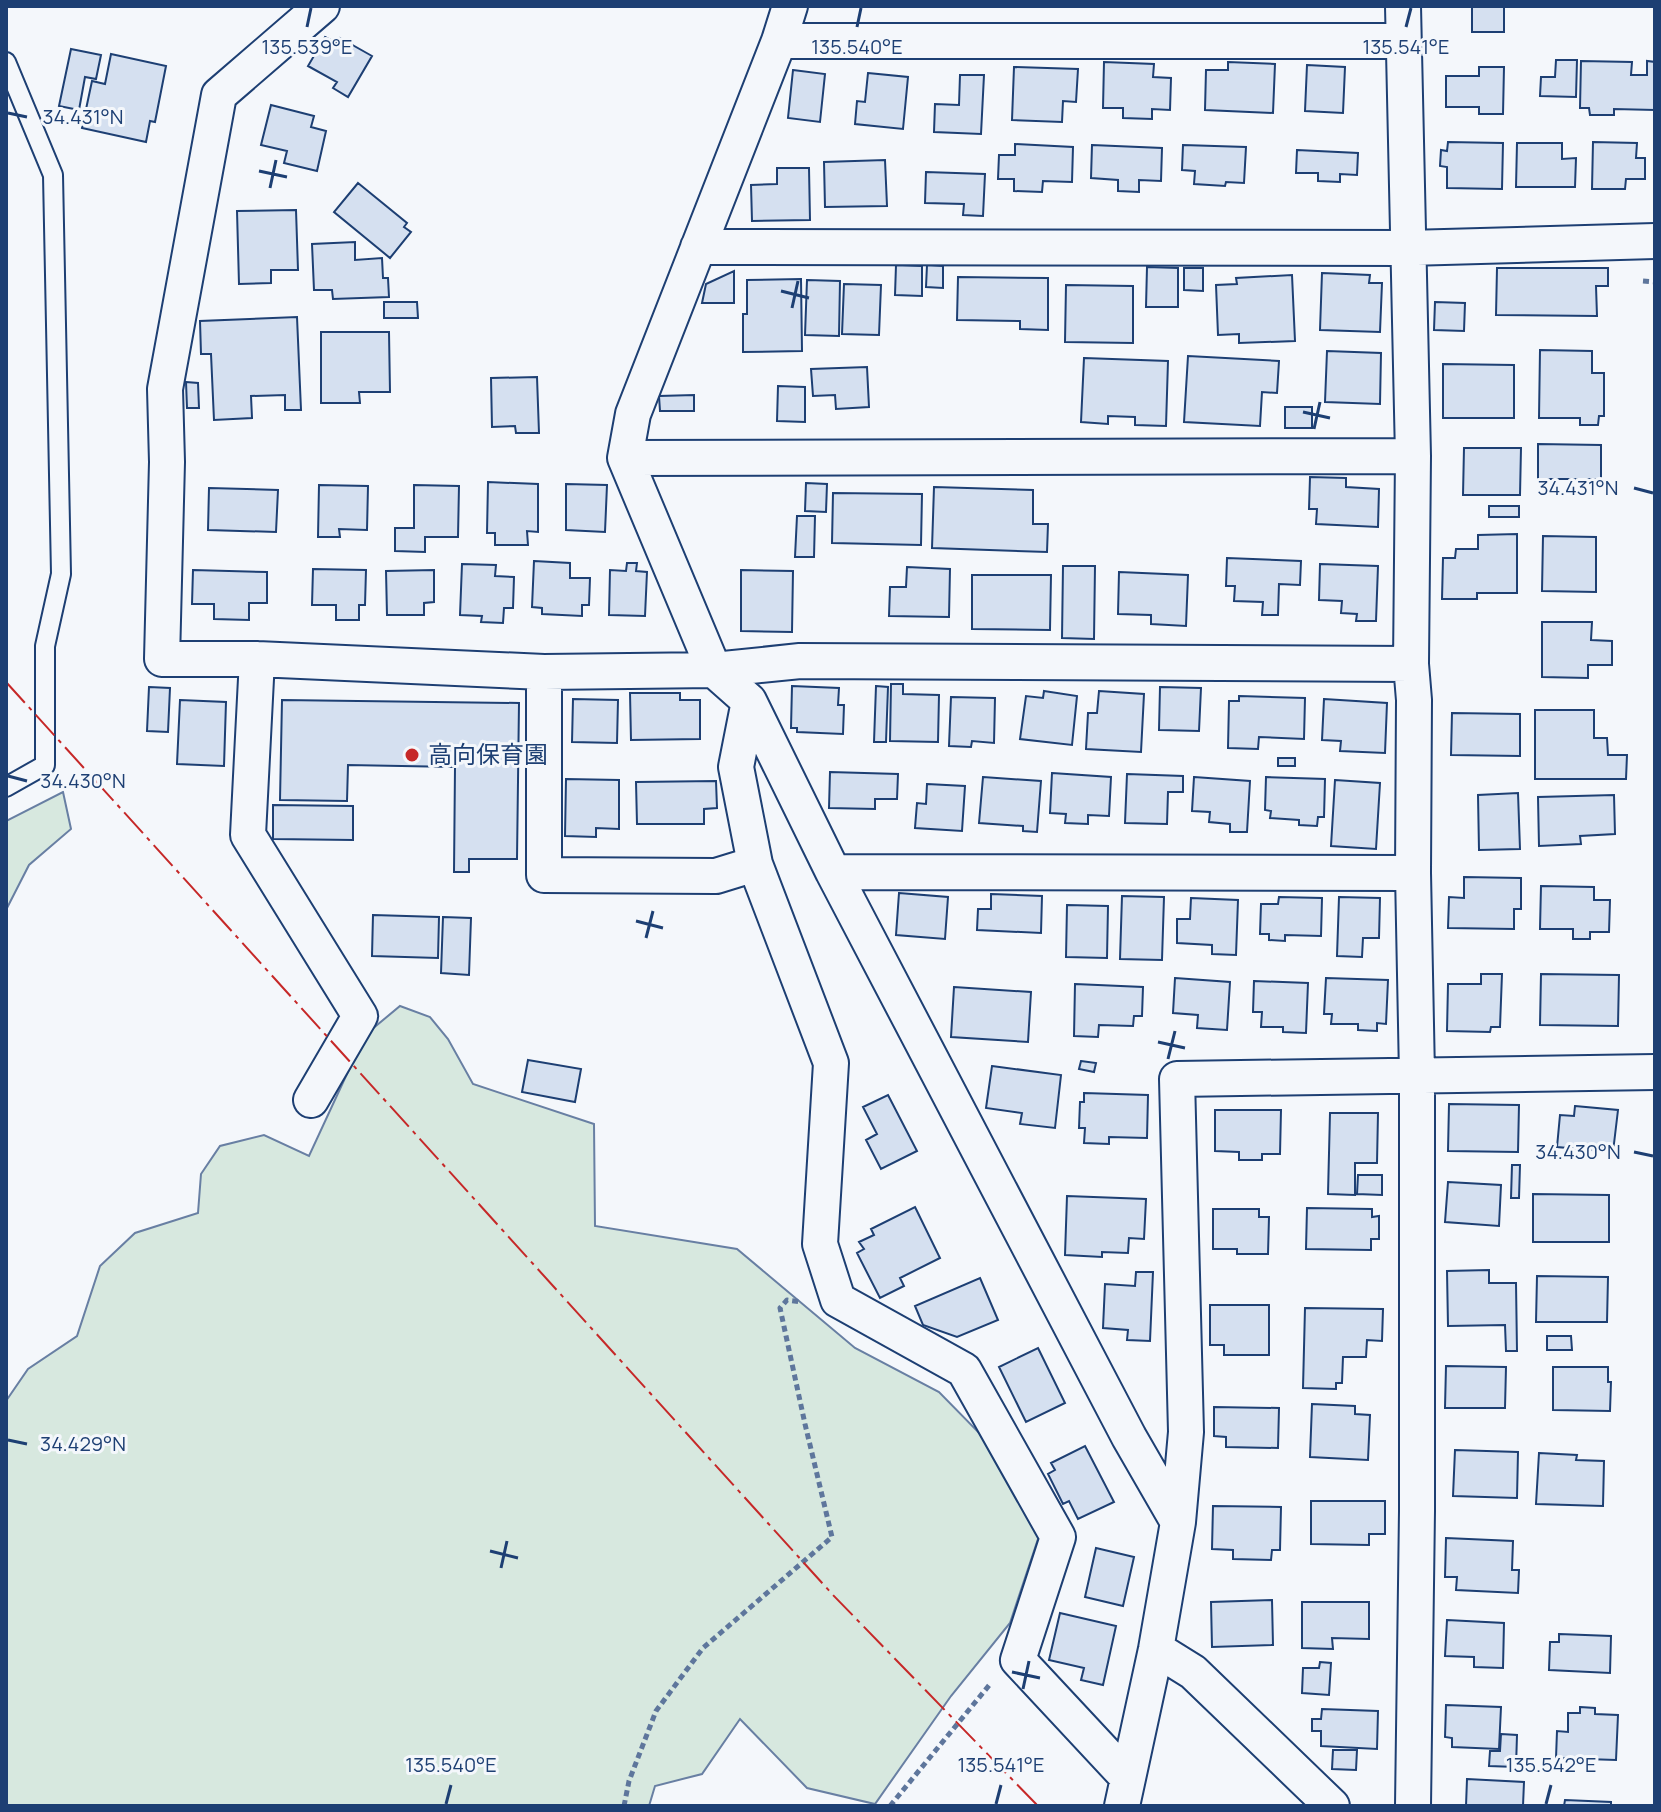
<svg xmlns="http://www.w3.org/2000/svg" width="1661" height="1812" font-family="Manrope,'Noto Sans JP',sans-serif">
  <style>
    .green { fill: #d7e8df; stroke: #687fa3; stroke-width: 2 }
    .building { fill: #d5e0f0; stroke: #1d3f73; stroke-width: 2 }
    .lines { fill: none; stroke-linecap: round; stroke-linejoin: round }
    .service-casing { stroke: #1d3f73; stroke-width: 22 }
    .minor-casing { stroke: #1d3f73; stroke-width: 38 }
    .path { stroke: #5e769c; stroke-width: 5; stroke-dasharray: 6 4; stroke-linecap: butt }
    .service { stroke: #f4f7fb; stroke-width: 18 }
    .minor { stroke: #f4f7fb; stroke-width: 34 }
    .power { stroke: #c62828; stroke-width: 2; stroke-dasharray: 28 6 4 6; stroke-linecap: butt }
    .ticks { fill: none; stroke: #1d3f73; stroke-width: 3 }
    .poi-dot { fill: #c62828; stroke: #f4f7fb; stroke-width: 3 }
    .labels { text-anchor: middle; stroke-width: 6; stroke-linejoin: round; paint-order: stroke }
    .poi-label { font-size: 24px; fill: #1d3f73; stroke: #f4f7fb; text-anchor: start }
    .ticks-label { font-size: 20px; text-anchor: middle; fill: #1d3f73; stroke: #f4f7fb; stroke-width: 6; stroke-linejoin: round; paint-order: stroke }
  </style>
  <rect width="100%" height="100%" fill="#f4f7fb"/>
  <path class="green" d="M63 792 71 829 29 865 6 910V821Z
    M400 1006 430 1017 448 1039 473 1084 594 1124 595 1226 737 1249 855 1348 939 1392 993 1447 1040 1533 1010 1623 951 1696 875 1804 807 1788 740 1719 702 1774 655 1786 649 1806H6V1401L28 1369 77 1336 100 1266 135 1233 198 1213 201 1174 220 1146 264 1135 309 1156 365 1035Z"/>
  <path class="building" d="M1472 6H1504V32H1472Z
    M325 37 336 43 340 38 372 56 348 97 333 88 337 82 308 66Z
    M71 49 101 55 96 79 85 77 79 110 59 106Z
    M111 54 166 66 155 122 150 121 146 142 82 128 92 81 105 84Z
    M1556 60H1577L1576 97 1540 96 1541 77H1555Z
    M1581 61 1632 62 1631 75H1647V61L1655 62V110L1614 109V115H1590L1589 108H1580Z
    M1104 62 1154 64 1153 77 1171 78 1170 110 1152 109V119L1123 118V108H1103Z
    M1228 62 1275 64 1273 113 1205 110 1206 70H1228Z
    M1307 65 1345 67 1343 113 1305 111Z
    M1014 67 1078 69 1076 102 1063 101 1062 122 1012 120Z
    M1479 67H1504L1503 114H1479V107H1446V76H1479Z
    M793 70 825 74 820 122 788 118Z
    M868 73 908 77 903 129 855 124 857 101 865 102Z
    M960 75H984L981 134 934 132 935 104 959 105Z
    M271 105 314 116 311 127 326 131 317 171 284 163 287 151 261 145Z
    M1448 142 1503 143 1502 189 1447 188V167L1440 166 1441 150 1447 151Z
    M1593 142 1637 143 1636 158H1645V179H1626L1625 189H1592Z
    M1517 143H1562V159L1576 158 1575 187H1516Z
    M1015 144 1073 147 1072 182 1043 181 1042 192 1014 191V179H998L999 155H1015Z
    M1092 145 1162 148 1161 181 1139 180V192L1118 191V180L1091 178Z
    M1183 145 1246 147 1244 183 1226 182 1225 186 1194 184 1195 171 1182 170Z
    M1297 150 1358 153 1357 175 1340 174V182L1318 181V173H1296Z
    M885 160 887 206 825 207 824 162Z
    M777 168H809L810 220 752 221 751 185 777 184Z
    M926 172 985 174 983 216 963 215 964 204 925 203Z
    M358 183 407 223 404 227 411 232 390 258 334 212Z
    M296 210 298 270H271V283L239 284 237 211Z
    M355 242V260L382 258 383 278H388L389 297 333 299 332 290H314L312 244Z
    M896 265 922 266V296L895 295Z
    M927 265 943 266V288L926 287Z
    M1147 267 1178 268V307H1146Z
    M1184 268H1203V291L1184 290Z
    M1497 268H1608V286H1596L1597 316 1496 315Z
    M734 271V303H702L706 284Z
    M1322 273 1370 275 1369 283H1382L1380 332 1320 330Z
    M1292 275 1295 341 1239 343V334L1218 335 1216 285 1237 284 1236 278Z
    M958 277 1048 278V330L1020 329V321L957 320Z
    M801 279 802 351 743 352V314H747V280Z
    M807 280 840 281 839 336 805 335Z
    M844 284 881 285 879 335 842 334Z
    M1066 285 1133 286V343L1065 342Z
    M384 302H417L418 318H384Z
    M1435 302 1465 303 1464 331 1434 330Z
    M297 317 301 410H285V395L251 396 252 418 214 420 211 354H201L200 321Z
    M321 332H389L390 392H359L360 403H321Z
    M1540 350 1592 351V373H1604V416H1599L1598 425H1580V418H1539Z
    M1327 351 1381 353 1380 404 1325 402Z
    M1188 356 1279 361 1277 393 1262 392 1260 426 1184 422Z
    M1084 358 1168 361 1166 426 1135 425V417L1108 416V424L1081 422Z
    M1443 364 1514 365V418H1443Z
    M867 367 869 407 836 409 835 395 813 396 811 369Z
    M537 377 539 433H516L515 426 492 427 491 378Z
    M186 382 198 383 199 408H187Z
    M778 386 805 387V422L777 421Z
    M694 395V411H660L659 396Z
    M1285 407H1312V428H1285Z
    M1538 444 1601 445V479H1538Z
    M1464 448H1521L1520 495H1463Z
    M1310 477 1346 478V487L1379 489 1378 527 1316 524 1317 509H1309Z
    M488 482 538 484V532L527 531 528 545H495V533H487Z
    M806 483 827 484 826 512 805 511Z
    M566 484 607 485 605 532 566 530Z
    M319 485 368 486 367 530 339 529 340 537H318Z
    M414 485 459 486 458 537H425V552L395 551V528H414Z
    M934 487 1033 490V524H1048L1047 552 932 548Z
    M209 488 278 490 276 532 208 530Z
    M833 493 922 494 921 545 832 543Z
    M1489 506H1519V517H1489Z
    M797 516H815L814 557H795Z
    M1517 534V593H1477V599H1442L1443 558H1455L1456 549H1478V535Z
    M1543 536 1596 537V592L1542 591Z
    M1227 558 1301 561 1300 585 1279 584 1278 615H1262L1263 602 1234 601 1235 586H1226Z
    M534 561 570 563V578H590L589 605H582V616L542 614V608L532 607Z
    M627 563H637L636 571 647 572 645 616 609 615 610 570 626 571Z
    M462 564 496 565 495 576 514 577 513 608H504L503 623 481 622 482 616 460 615Z
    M1320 564 1378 566 1376 621H1356L1357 614 1341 613 1342 601 1319 600Z
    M1063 566H1095L1094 639 1062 638Z
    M907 567 950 569 949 617 889 616 890 587H906Z
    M313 569 366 570 365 605H359V620H336V605H312Z
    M193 570 267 572V603H249V620L214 619V604H192Z
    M434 570V602L424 603V615H387L386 571Z
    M741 570 793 571 792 632 741 631Z
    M1119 572 1188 575 1186 626 1151 624V615L1118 614Z
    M972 575H1051L1050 630 972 629Z
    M1542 622H1592L1591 640 1612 641V665H1588V678L1542 677Z
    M891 684H903V694L939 695 938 742 890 741Z
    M792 686 839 688 838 705H844L843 734 797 732V728H791Z
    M876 686 888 687 886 742H874Z
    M149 687 170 688 168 732 147 731Z
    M1160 687 1201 688 1199 731 1159 730Z
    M1044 691 1077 696 1072 745 1020 739 1026 696 1043 698Z
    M1099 691 1144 694 1141 752 1086 749 1088 713H1097Z
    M630 693H680V700H700V739L631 740Z
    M1239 696 1305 698 1304 739 1259 737 1258 749 1228 748 1229 701H1239Z
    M951 697 995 698 994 743 972 741 971 747 949 746Z
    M573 699 618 700 617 743 572 742Z
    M1324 699 1387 703 1385 753 1340 751 1341 741 1322 740Z
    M180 700 226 702 224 766 177 764Z
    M282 700 519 703 517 859H469V872H454L455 767 348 765 347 801 280 800Z
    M1535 710H1594V738H1607L1608 755H1627L1626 779H1535Z
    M1452 713 1520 714V756L1451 755Z
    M1278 758H1295V766H1278Z
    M830 772 898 774 897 799H875V809L829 808Z
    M1052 773 1111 777 1109 816 1088 815V824L1065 823 1066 814 1050 813Z
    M1127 774 1183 776V792H1168L1167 824 1125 823Z
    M983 777 1041 781 1037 832 1023 831V826L979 823Z
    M1194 777 1250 781 1247 832H1230V824L1209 822 1210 812 1192 811Z
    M1266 777 1325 779 1324 817H1318L1317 826 1299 825V820L1270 818 1271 811 1265 810Z
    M566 779 619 780V829L596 828V837L565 836Z
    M1335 780 1380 783 1376 849 1331 846Z
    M716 781 717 808 704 809V824H637L636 782Z
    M927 784 965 786 962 831 915 828 917 803 926 804Z
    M1518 793 1520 849 1479 850 1478 795Z
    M1614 795 1615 834 1580 836 1581 844 1539 846 1538 797Z
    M273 805 353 806V840L273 839Z
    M1464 877 1521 878V909H1514V929L1448 928 1449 897 1464 898Z
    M1541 886 1594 887V900H1610L1609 932H1590V939H1573V929H1540Z
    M899 893 948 897 945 939 896 935Z
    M991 894 1042 896 1041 933 977 930 978 909H991Z
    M1122 896 1164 897 1162 960 1120 959Z
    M1279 897 1322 898 1321 936 1285 935V941L1269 940V934H1260L1261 904H1278Z
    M1339 897 1380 898 1379 938H1363L1362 957 1337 956Z
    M1191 898 1238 900 1236 955 1212 954V945L1177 943V919H1190Z
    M1067 905 1108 906 1107 958 1066 957Z
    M373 915 439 917 438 958 372 956Z
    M443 917 471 918 469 975 441 973Z
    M1481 974H1502L1500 1027H1491L1490 1032 1447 1031 1448 984H1481Z
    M1541 974 1619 975 1618 1026 1540 1025Z
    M1175 978 1230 982 1227 1030 1197 1028 1198 1015 1173 1013Z
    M1326 978 1388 980 1386 1024 1377 1023V1031L1358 1030V1024H1331L1332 1014H1324Z
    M1254 981 1308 983 1306 1033 1283 1032V1027H1261L1262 1012H1253Z
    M1075 984 1143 987 1142 1016H1134L1133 1026 1099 1025 1098 1037 1074 1036Z
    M954 987 1031 992 1028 1042 951 1037Z
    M528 1060 581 1069 575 1102 522 1092Z
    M1081 1061 1096 1063 1094 1072 1079 1069Z
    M992 1066 1061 1075 1055 1128 1020 1124 1022 1113 986 1108Z
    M1084 1093 1148 1095 1147 1138 1109 1137V1144L1084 1143 1085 1128H1079L1080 1102H1084Z
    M888 1095 917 1151 881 1169 866 1140 877 1134 863 1107Z
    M1449 1104 1519 1105 1518 1152 1448 1151Z
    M1575 1106 1618 1110 1613 1152 1557 1147 1560 1115 1574 1116Z
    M1215 1110H1281L1280 1154H1262V1160H1239V1152L1215 1151Z
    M1330 1113H1378L1377 1163H1355V1195L1328 1194Z
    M1512 1165H1520L1519 1198H1511Z
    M1358 1175H1382V1195L1357 1194Z
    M1448 1182 1501 1185 1499 1226 1445 1222Z
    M1533 1194 1609 1195V1242H1533Z
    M1067 1196 1146 1199 1144 1239 1129 1238 1128 1253 1102 1252V1257L1065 1255Z
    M915 1207 940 1258 900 1278 904 1286 880 1298 857 1253 864 1249 859 1242 874 1235 871 1229Z
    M1307 1208 1372 1209V1217L1379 1216V1239H1371V1250L1306 1249Z
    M1213 1209H1259V1217H1269L1268 1254H1237V1249H1213Z
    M1489 1270V1283H1516L1517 1351H1506L1505 1325 1448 1326 1447 1271Z
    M1136 1272H1153L1150 1341 1127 1340 1128 1330 1103 1328 1105 1284 1135 1286Z
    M1537 1276 1608 1277 1607 1322H1536Z
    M980 1278 998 1320 957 1337 923 1325 915 1306Z
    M1210 1305H1269V1355H1224V1345H1210Z
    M1305 1308 1383 1309 1382 1341 1367 1340 1366 1357H1343L1342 1383H1336V1389L1303 1388Z
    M1547 1336H1571L1572 1350H1547Z
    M1038 1348 1065 1403 1026 1422 999 1367Z
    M1446 1366 1506 1367 1505 1408H1445Z
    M1553 1367H1608V1382H1611L1610 1411 1553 1410Z
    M1312 1404 1355 1406V1414L1370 1415 1368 1460 1310 1457Z
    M1214 1407 1279 1408 1278 1448 1226 1447V1437L1214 1436Z
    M1085 1446 1114 1502 1078 1519 1069 1501 1063 1504 1048 1474 1055 1470 1051 1463Z
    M1455 1450 1518 1452 1517 1498 1453 1496Z
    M1539 1453 1577 1455 1576 1460 1604 1461 1603 1506 1536 1504Z
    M1311 1501H1385V1534H1369V1545L1311 1544Z
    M1213 1506 1281 1507 1280 1550H1272L1271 1560 1233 1559V1550L1212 1549Z
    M1446 1538 1513 1541 1512 1570H1519L1518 1593 1456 1590 1457 1577H1445Z
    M1096 1548 1134 1557 1123 1606 1085 1597Z
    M1272 1600 1273 1645 1212 1647 1211 1602Z
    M1302 1602H1369V1639L1332 1638 1333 1649 1302 1648Z
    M1060 1613 1116 1626 1103 1685 1081 1680 1084 1668 1049 1660Z
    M1447 1620 1504 1623 1503 1668 1474 1667V1657L1445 1656Z
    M1559 1634 1611 1636 1610 1673 1549 1670 1550 1642H1559Z
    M1320 1662 1331 1663 1329 1695 1302 1693 1303 1668H1319Z
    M1446 1705 1501 1707 1499 1749 1452 1747V1738L1445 1737Z
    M1580 1707 1595 1708V1714L1618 1715 1616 1760 1556 1758 1557 1731 1568 1732V1713H1580Z
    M1322 1709 1378 1711 1377 1749 1321 1746V1731H1312V1719H1321Z
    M1501 1734 1517 1735 1516 1767 1489 1766 1490 1751H1500Z
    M1333 1750H1357L1356 1770 1332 1769Z
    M1467 1779 1524 1782 1523 1806H1466Z
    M1565 1800 1611 1802V1806H1564Z"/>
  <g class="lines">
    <g class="service-casing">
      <path id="service" d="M6 62 53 175 61 574 45 646V765L6 787"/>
    </g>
    <g class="minor-casing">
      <path id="minor" d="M322 6 219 95 165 389 167 462 162 659H257L544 672 714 670 800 661 1411 664
        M790 6 779 41 633 414 625 458 714 670 749 701 833 872 1129 1437 1178 1522 1156 1649 1122 1806
        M1403 6 1413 456 1411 664 1414 700 1413 873 1417 1075V1511L1413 1806
        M779 41H1403
        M698 247 1408 248 1655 241
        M625 458 1413 456
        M257 659 248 835 360 1016 311 1100
        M544 672V875L716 876 755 864 736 767 749 701
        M755 864 831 1063 820 1244 838 1300 964 1370 1058 1537 1018 1660 1128 1778
        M833 872 1413 873
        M1178 1522 1186 1432 1177 1079 1655 1072
        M1156 1649 1193 1672 1332 1806"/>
    </g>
    <path class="path" d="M1643 281 1655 282
      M624 1806 629 1781 656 1711 703 1648 832 1537 805 1424 780 1308 787 1300 802 1302
      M890 1806 991 1683"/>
    <use href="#service" class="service"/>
    <use href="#minor" class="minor"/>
    <path class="power" d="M6 682 833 1595 1038 1806"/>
  </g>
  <path class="ticks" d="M307 27 311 8M857 27 861 8M1406 27 1411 8M8 113 27 117M259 171 287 177M270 188 276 160M781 291 809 298M792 308 798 281M1303 412 1330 418M1314 429 1320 402M1634 488 1653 493M8 776 27 781M636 921 663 928M646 938 653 911M1158 1042 1185 1048M1168 1059 1175 1031M1634 1152 1653 1156M8 1440 27 1444M490 1551 518 1558M501 1568 507 1541M1012 1672 1040 1678M1023 1689 1029 1661M446 1804 451 1785M996 1804 1001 1785M1546 1804 1551 1785"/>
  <circle class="poi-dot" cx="412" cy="755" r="8"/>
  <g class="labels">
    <g class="poi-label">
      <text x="428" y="763">高向保育園</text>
    </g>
  </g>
  <g class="ticks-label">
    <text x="307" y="54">135.539°E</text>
    <text x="857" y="54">135.540°E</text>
    <text x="1406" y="54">135.541°E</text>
    <text x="83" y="124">34.431°N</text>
    <text x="1578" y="495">34.431°N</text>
    <text x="83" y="788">34.430°N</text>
    <text x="1578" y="1159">34.430°N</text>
    <text x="83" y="1451">34.429°N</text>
    <text x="451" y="1772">135.540°E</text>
    <text x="1001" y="1772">135.541°E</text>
    <text x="1551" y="1772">135.542°E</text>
  </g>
  <rect width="1661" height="1812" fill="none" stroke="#1d3f73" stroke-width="16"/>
</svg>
